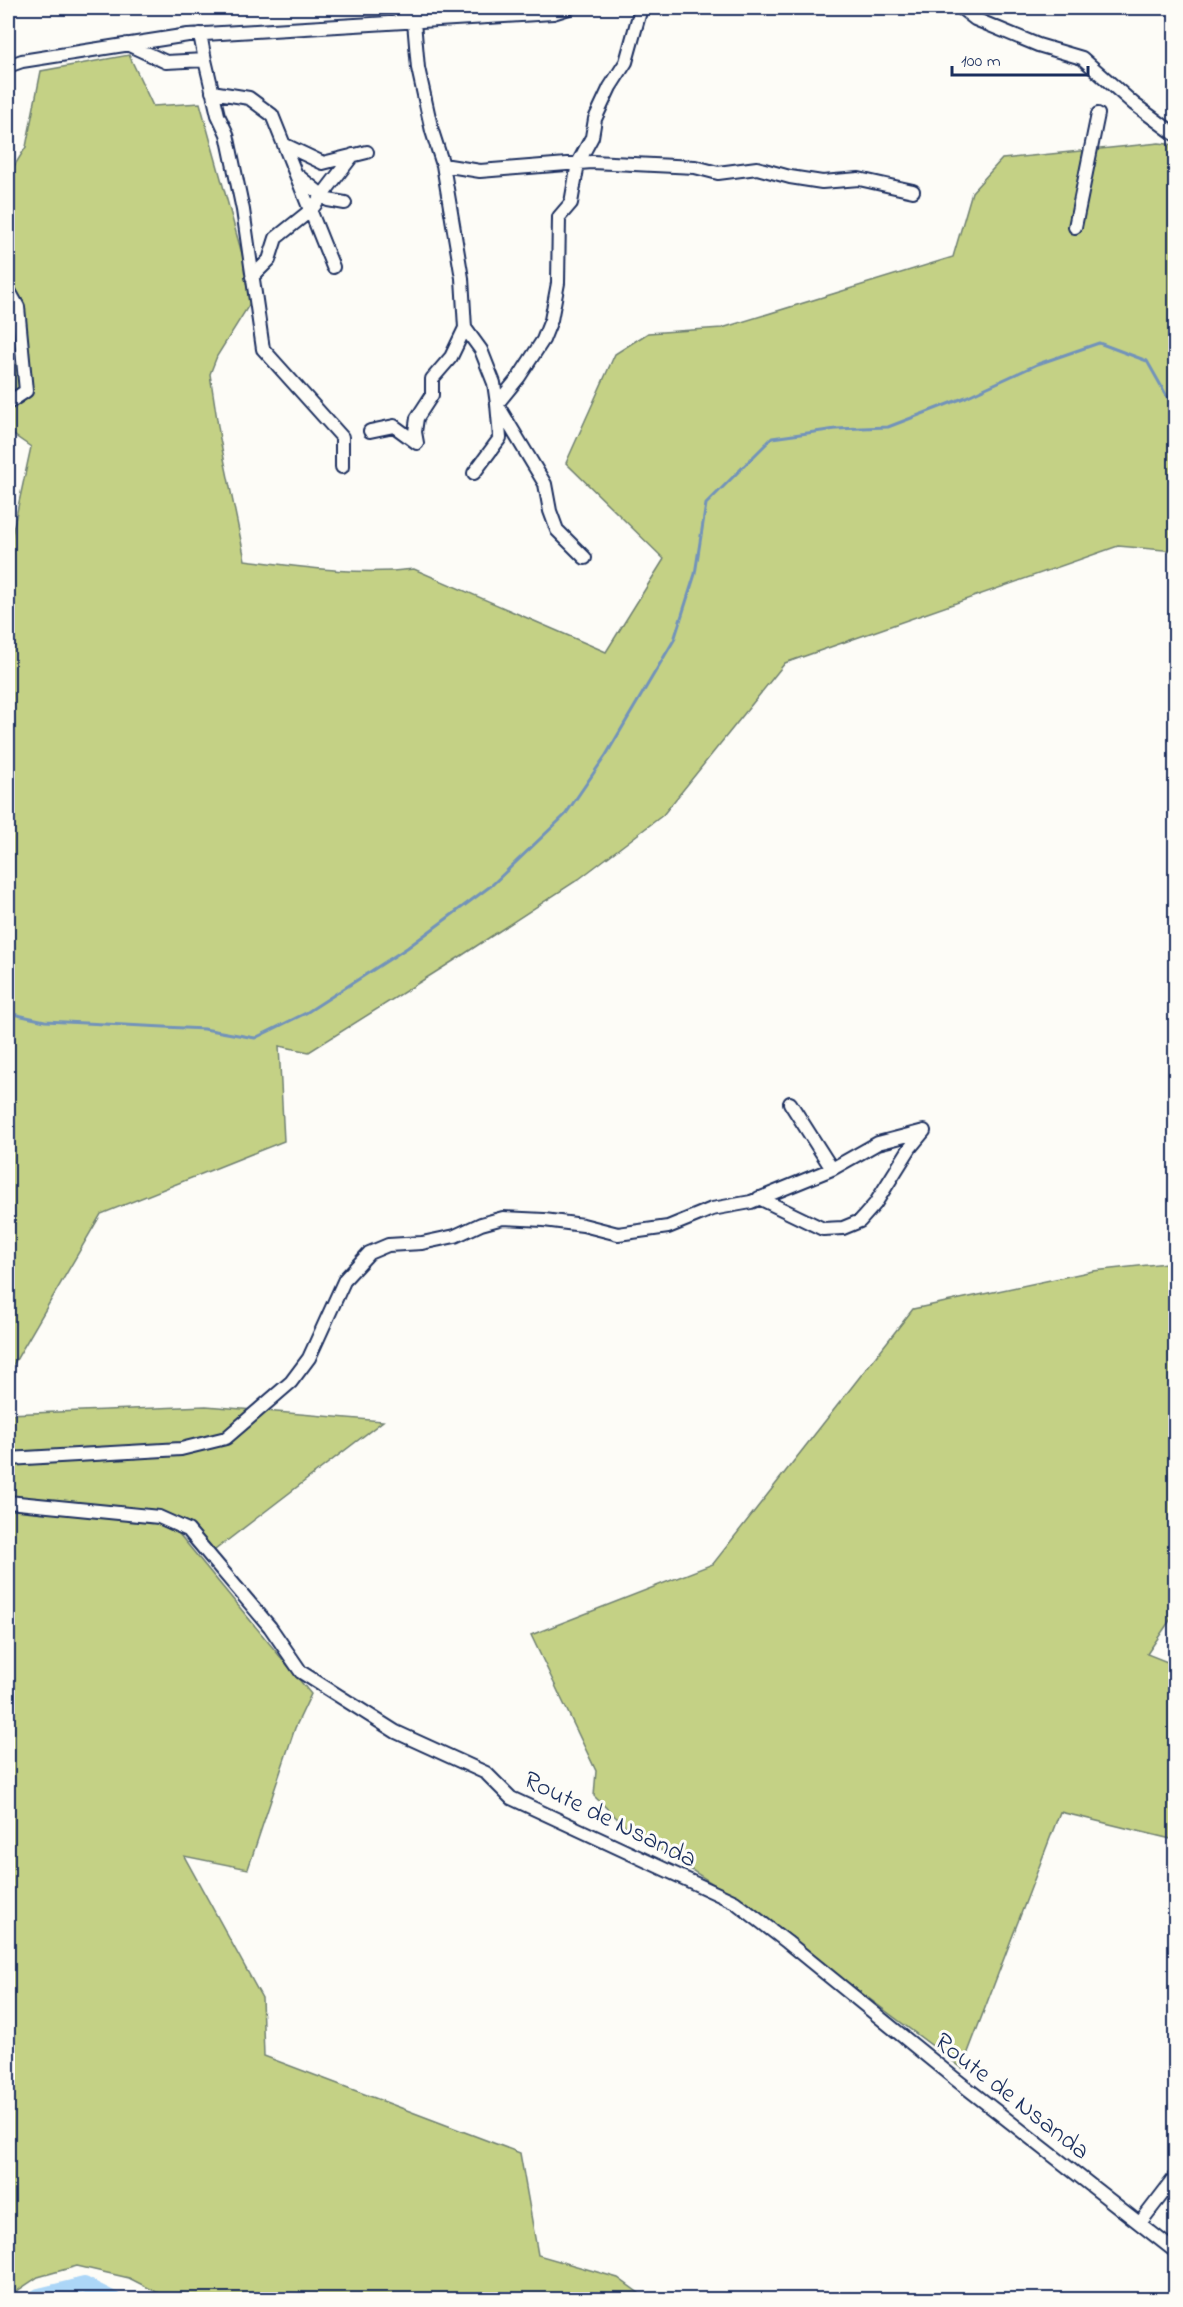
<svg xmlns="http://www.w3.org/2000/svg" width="1183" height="2307" font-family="'Indie Flower',sans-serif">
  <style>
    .green { fill: #c4d185; stroke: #708072; stroke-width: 1.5 }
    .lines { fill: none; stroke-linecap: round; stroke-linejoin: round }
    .stream { stroke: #7293ba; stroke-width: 3 }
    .river { stroke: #acd6f7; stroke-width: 16 }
    .minor-casing { stroke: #1b2f5e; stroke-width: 16 }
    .minor { stroke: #fdfcf7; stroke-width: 12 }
    .labels { text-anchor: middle; stroke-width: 6; stroke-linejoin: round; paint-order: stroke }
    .street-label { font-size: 26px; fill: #1b2f5e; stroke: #fdfcf7 }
  </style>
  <rect width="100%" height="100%" fill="#fdfcf7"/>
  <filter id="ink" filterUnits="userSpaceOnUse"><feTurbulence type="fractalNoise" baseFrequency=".0167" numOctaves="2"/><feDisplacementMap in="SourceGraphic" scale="12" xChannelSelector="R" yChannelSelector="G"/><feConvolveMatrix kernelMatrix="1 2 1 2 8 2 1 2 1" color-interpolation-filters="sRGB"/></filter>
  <g filter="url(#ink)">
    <path class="green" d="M129 55 153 106 200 103 254 297 217 356 210 374 220 439 245 560C301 567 357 576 414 569L606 652 664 559 566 463 615 354 648 333 722 328 953 257 972 192 1002 159 1159 143 1175 145V551L1118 546 785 663 663 815 579 879 458 958 309 1052 279 1046 284 1141 101 1214 8 1374V553L31 447 8 431V176L26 147 41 71Z
      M1175 1262V1613L1147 1654 1175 1665V1840L1060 1812 962 2068 729 1894 628 1829 594 1796 596 1771 531 1635 713 1564 913 1309 1093 1271Z
      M206 1406 383 1421 211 1553 191 1527 8 1497V1414Z
      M8 1507 170 1523 311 1694 295 1728 248 1869 184 1856 262 1998 264 2056 520 2153 538 2255 618 2278 647 2299H170L129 2278 77 2266 38 2277 8 2297Z"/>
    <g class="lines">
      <path class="stream" d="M8 1013 45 1021 204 1029 255 1038 306 1013 407 948 492 885 565 815 606 755 674 640 695 574 706 504 772 438 836 429 888 427 966 397 1038 364 1099 343 1147 361 1168 398 1176 401"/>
      <path class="river" d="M32 2300 39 2296 84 2285 114 2300"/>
      <g class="minor-casing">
        <path id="minor" d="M392 8 414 22
          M424 8 414 22 418 68 432 131 443 165 462 278 465 328 481 350 494 383 497 404
          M961 8 975 19 1038 45 1082 58 1134 104 1176 135
          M200 34 205 60
          M127 44 166 62 205 60 218 115 227 134 243 210 263 349 342 437V467
          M8 66 22 61 188 35 553 13 569 8
          M212 92 249 98 272 115 333 267
          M285 145 323 163 367 152
          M443 165 480 171 592 162 695 167 718 173 757 168 790 177 822 182 859 179 913 191
          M297 175 328 200 345 203
          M1075 227 1098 114
          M252 277 269 260 276 238 311 210 353 155
          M8 289 18 307 26 391 8 403
          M497 404 519 377 543 340 551 320 558 283 559 217 571 203 578 163 592 137 595 119 610 87 626 62 641 8
          M370 431 394 426 417 443
          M417 443 415 432 417 418 432 395V379L451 357 465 328
          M474 473 500 438 497 404 545 484 550 511 557 530 585 558
          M790 1103 832 1169
          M759 1198 823 1229 843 1228 860 1221 875 1204 910 1148 924 1131
          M8 1459 181 1449 226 1438 291 1382 309 1358 345 1279 369 1253 388 1245 422 1243 455 1236 481 1224 503 1218 544 1220 583 1225 618 1234 668 1227 712 1209 751 1202 832 1169 878 1143 924 1131
          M8 1502 159 1517 188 1530 270 1627 301 1672 396 1732 486 1773 511 1798 735 1902 787 1942 954 2078 1176 2252
          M1140 2223 1176 2176"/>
      </g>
      <use href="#minor" class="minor"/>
    </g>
  </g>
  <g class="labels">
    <g class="street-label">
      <text transform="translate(611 1818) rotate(26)" y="9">Route de Nsanda</text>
      <text transform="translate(1013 2095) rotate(38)" y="9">Route de Nsanda</text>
    </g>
  </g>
  <rect width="1183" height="2307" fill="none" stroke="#fdfcf7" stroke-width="30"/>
  <rect x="15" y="15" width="1153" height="2277" fill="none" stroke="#1b2f5e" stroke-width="2" filter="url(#ink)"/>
  <path d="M952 66v9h136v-9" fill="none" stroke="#1b2f5e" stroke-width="3"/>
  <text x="961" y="66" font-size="18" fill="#1b2f5e" stroke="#fdfcf7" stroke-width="4.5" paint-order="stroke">100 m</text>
</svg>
